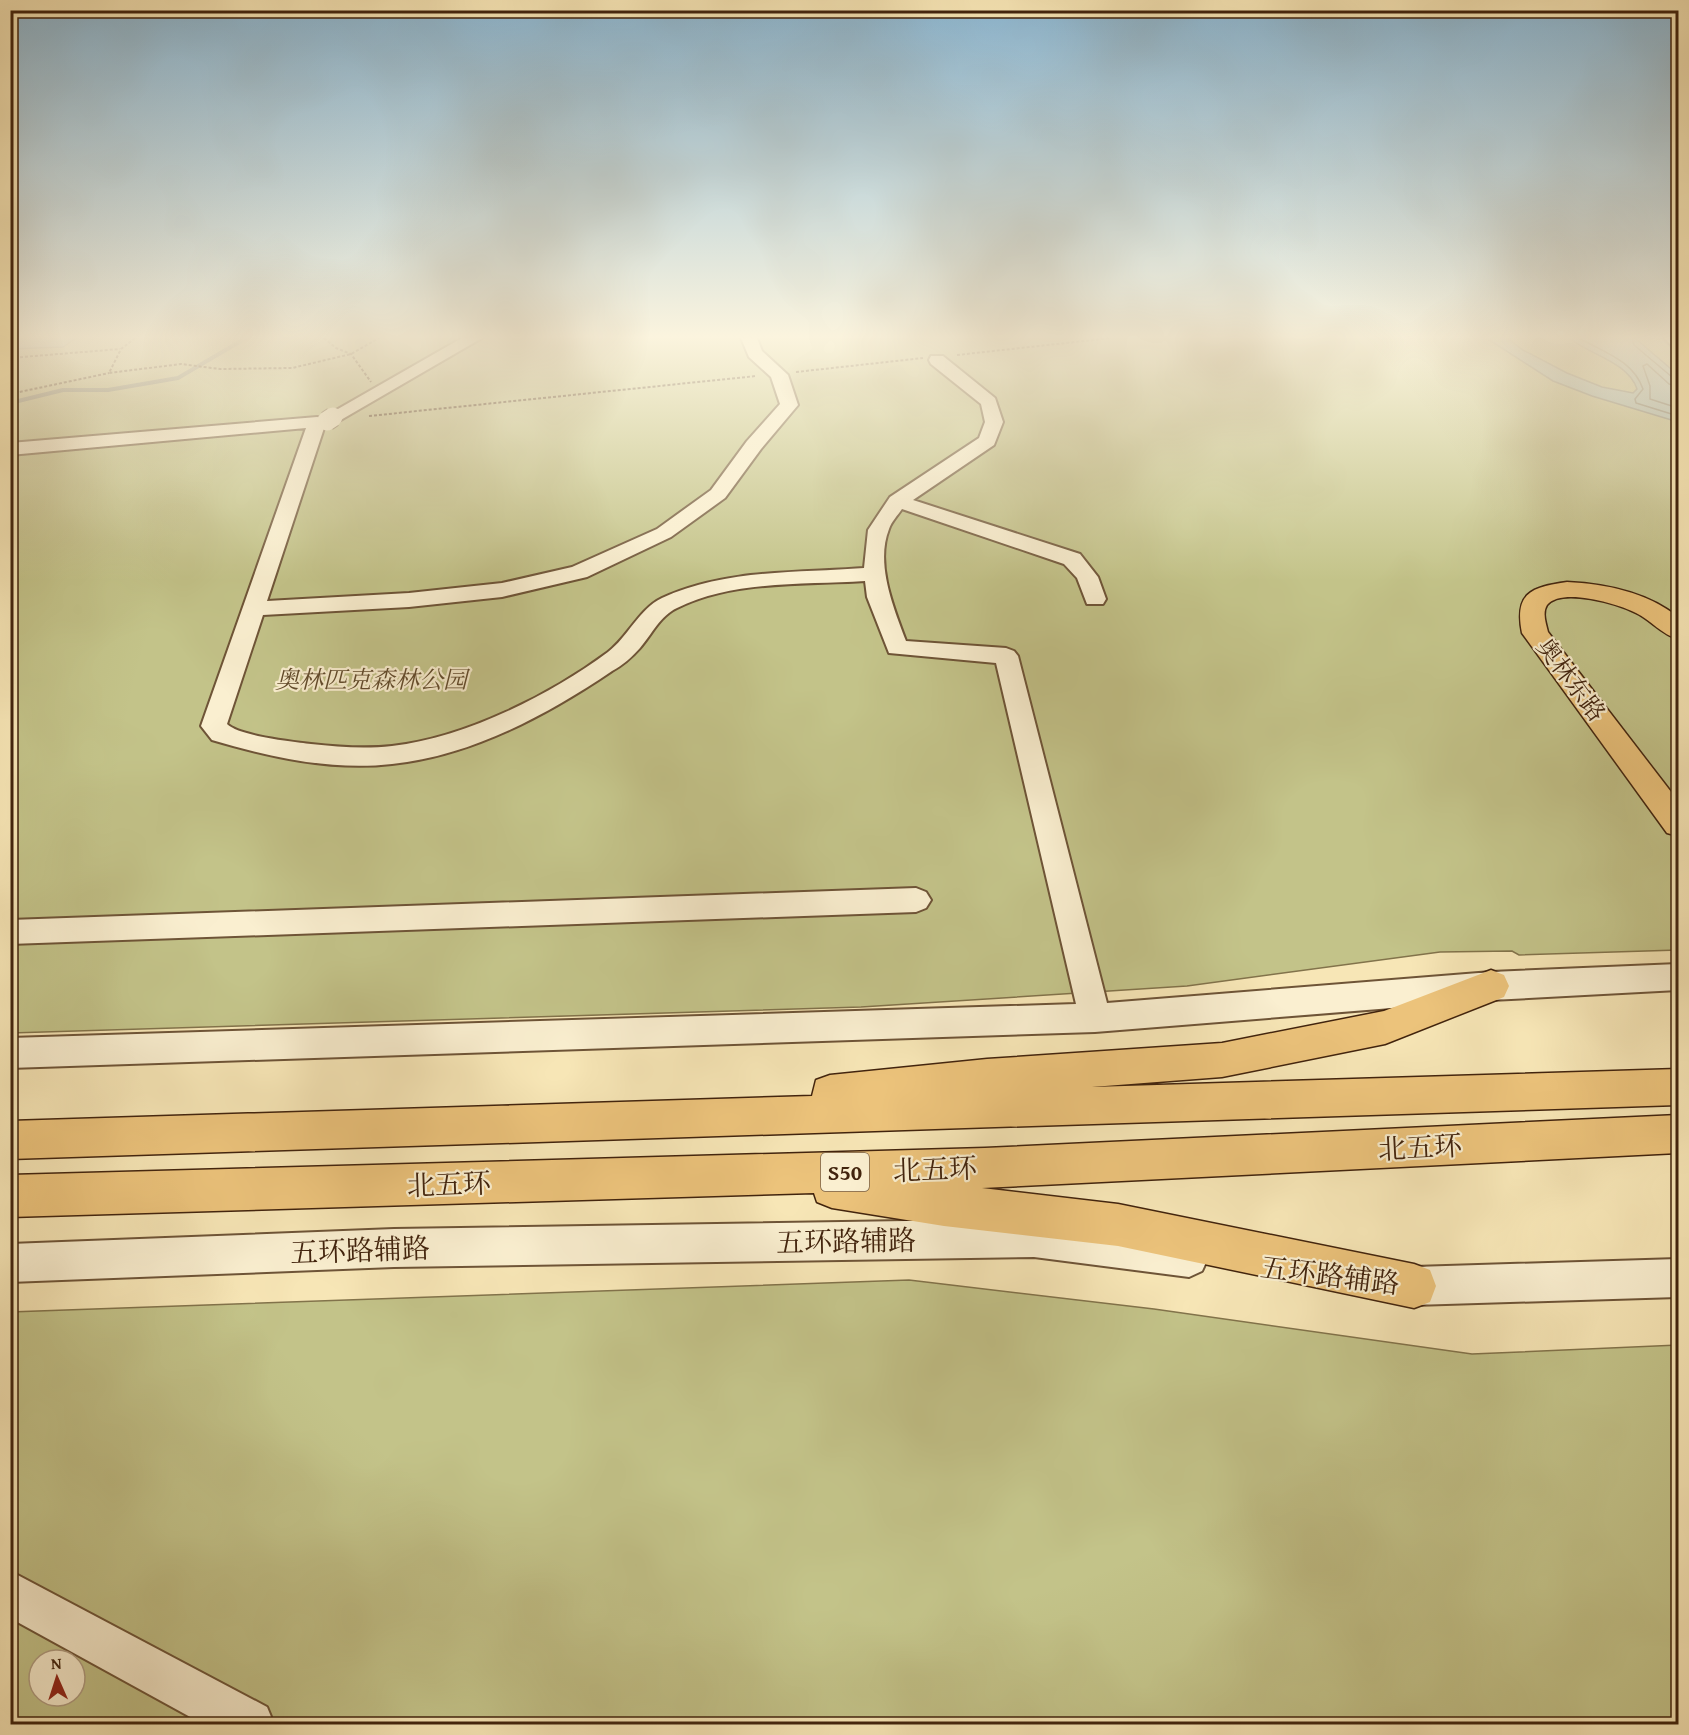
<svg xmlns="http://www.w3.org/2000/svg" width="1689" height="1735" font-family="'Gentium Book Plus','Noto Serif SC',serif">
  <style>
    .green { fill: #c3c389; stroke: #82734b; stroke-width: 1.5; fill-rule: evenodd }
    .water { fill: #a1bdb8; stroke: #7b7f74; stroke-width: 1.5 }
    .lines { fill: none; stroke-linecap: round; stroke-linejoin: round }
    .shore { stroke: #717062; stroke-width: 1.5 }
    .stream { stroke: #7b7f74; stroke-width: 4 }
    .minor-casing { stroke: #6e5437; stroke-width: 4 }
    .major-casing { stroke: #41230d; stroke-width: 3 }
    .highway-casing { stroke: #41230d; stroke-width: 3 }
    .path { stroke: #41230d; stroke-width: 2; stroke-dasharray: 3 2; stroke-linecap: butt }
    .minor { fill: #faefd0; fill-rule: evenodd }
    .major { fill: #ecc37b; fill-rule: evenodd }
    .highway { fill: #ecc37b; fill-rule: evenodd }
    .minor-bridge-casing { stroke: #6e5437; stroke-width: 21; stroke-linecap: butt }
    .minor-bridge { stroke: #faefd0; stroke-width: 19 }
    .labels { text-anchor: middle; stroke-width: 4.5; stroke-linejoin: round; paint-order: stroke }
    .shield { fill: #faefd0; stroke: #786048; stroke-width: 1.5 }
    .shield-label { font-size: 22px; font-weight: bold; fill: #41230d }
    .park-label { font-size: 24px; font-style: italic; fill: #624b2c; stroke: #faefd0 }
    .street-label { font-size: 24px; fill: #41230d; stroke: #faefd0 }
    .near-street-label { font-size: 28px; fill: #41230d; stroke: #faefd0 }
  </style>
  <rect width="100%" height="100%" fill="#f7e6b6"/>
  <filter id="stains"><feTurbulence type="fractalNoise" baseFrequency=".00333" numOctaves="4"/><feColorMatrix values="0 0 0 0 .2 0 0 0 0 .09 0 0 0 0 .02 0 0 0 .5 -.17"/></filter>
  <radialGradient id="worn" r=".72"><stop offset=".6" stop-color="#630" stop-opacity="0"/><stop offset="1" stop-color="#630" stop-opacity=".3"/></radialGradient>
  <path class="green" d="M10 338H1678V950L1519 955 1512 951 1440 952 1187 986 861 1007 11 1033Z
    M909 1280 1154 1309 1472 1354 1678 1345V1724H11L10 1312ZM39 1660H75V1696H39Z"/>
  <path class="water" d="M11 338H76L63 347 11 349Z
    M1486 338H1507L1523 350 1567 373 1602 387 1633 393 1637 389C1628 362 1590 355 1569 338H1635L1678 375V422L1592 396 1553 381Z"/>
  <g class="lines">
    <path class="shore" d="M1579 338C1603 352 1633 360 1643 389L1635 399 1636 403 1678 416
      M1632 338 1634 345 1672 377 1678 378
      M1678 386 1669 384 1647 364 1643 366 1650 386V399L1678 408"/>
    <path class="stream" d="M10 403 63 390H108L178 378 246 338"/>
    <g class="minor-casing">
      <path id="minor" d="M462 338H482L339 421 333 422 324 417Z
        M741 338H757L762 351 788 375 798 405 761 449 725 498 671 537 587 577 502 597 409 607 263 615 227 724C239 736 293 742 311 744 338 747 365 749 392 746 465 738 550 695 608 652 628 637 639 609 662 598 724 569 798 573 864 568L868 530 890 497 979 438 985 422 981 404 931 364 929 360 931 356H943L995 398 1003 422 994 445 913 500 1080 554 1098 577 1106 599 1103 604H1087L1077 578 1064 564 902 509C898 515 891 522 889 529 875 564 894 609 906 641L1006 648 1014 651 1018 656 1107 1003 1491 972 1678 964V990L1491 1000 1095 1032 10 1068V1038L1076 1004 996 663 889 653 867 597 865 581C805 585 732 580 677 608 660 616 652 634 640 648 632 657 623 665 612 671 547 715 471 756 392 764 331 771 270 757 212 740L201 726 306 428 10 455V443L317 417 323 418 326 422 267 601 409 593 502 583 572 567 657 529 711 490 747 441 780 404 771 377 749 357Z
        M1664 338H1678V348L1672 346Z
        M916 888 926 892 931 900 926 908 916 912 10 944V920Z
        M1034 1219 1189 1239 1202 1245 1208 1258 1202 1271 1189 1277 1034 1257 394 1267 10 1282V1244L394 1229Z
        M1678 1259V1297L1414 1305 1384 1298 1379 1284 1384 1270 1398 1265 1414 1267Z
        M10 1571 267 1707 274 1724H203L10 1618Z"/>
    </g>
    <g class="major-casing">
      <path id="major" d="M1567 582C1606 584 1647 592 1678 617V639C1662 635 1651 620 1636 613 1618 604 1562 587 1547 605 1542 613 1546 623 1548 632L1678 801V836L1667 833 1522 633C1514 593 1531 587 1567 582Z"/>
    </g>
    <g class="highway-casing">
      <path id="highway" d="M1491 970 1504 975 1509 986 1504 997 1385 1044 1222 1077 1092 1087 1678 1069V1105L10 1159V1121L812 1096 816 1080 830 1075 987 1059 1222 1043 1384 1011Z
        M1678 1115V1153L982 1188 1118 1204 1414 1264 1430 1270 1436 1286 1430 1302 1414 1308 1118 1246 944 1226 832 1208 817 1202 814 1193 10 1217V1175L985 1148Z"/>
    </g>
    <path class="path" d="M135 338 121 349 109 373 181 364 220 369 292 368 351 354 379 338
      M324 338 336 348 351 354 371 382
      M957 355 1111 338
      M10 358 120 349
      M796 372 923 358
      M10 394 109 373
      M369 416 756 376"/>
    <use href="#minor" class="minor"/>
    <use href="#major" class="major"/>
    <use href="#highway" class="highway"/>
    <g class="minor-bridge-casing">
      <path id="minor-bridge" d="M327 421 333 417"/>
    </g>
    <use href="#minor-bridge" class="minor-bridge"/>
  </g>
  <linearGradient id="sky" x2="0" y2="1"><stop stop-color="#8bb8d5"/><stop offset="0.58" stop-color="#fbf4de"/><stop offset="1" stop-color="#fbf4de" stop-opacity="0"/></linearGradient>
  <rect width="1689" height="581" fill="url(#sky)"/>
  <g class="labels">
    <rect class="shield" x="821" y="1153" width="48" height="38" rx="4.5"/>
    <g class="shield-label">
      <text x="845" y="1180">S50</text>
    </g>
    <g class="park-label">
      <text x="371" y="688">奥林匹克森林公园</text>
    </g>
    <g class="street-label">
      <text transform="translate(1571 680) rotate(53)" y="8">奥林东路</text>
    </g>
    <g class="near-street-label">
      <text transform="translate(1420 1147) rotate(-3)" y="10">北五环</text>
      <text transform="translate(935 1169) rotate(-2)" y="10">北五环</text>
      <text transform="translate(449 1184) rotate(-2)" y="10">北五环</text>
      <text transform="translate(846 1241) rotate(-1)" y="10">五环路辅路</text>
      <text transform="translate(360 1250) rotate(-2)" y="10">五环路辅路</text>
      <text transform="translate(1330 1275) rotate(7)" y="10">五环路辅路</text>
    </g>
  </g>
  <rect width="1689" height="1735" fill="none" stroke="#f7e6b6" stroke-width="36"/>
  <rect x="12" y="12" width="1665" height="1711" fill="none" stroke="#41230d" stroke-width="3"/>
  <rect x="18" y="18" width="1653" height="1699" fill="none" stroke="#41230d" stroke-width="1.5"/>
  <g transform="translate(57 1678) rotate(357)"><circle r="28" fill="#faefd0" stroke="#b09d82" stroke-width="1.5"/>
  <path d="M0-4.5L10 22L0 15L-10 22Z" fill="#8f2418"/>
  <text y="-9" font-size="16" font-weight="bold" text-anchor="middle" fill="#41230d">N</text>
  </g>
  <rect width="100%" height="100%" filter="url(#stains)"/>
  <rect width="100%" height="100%" fill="url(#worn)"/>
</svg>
